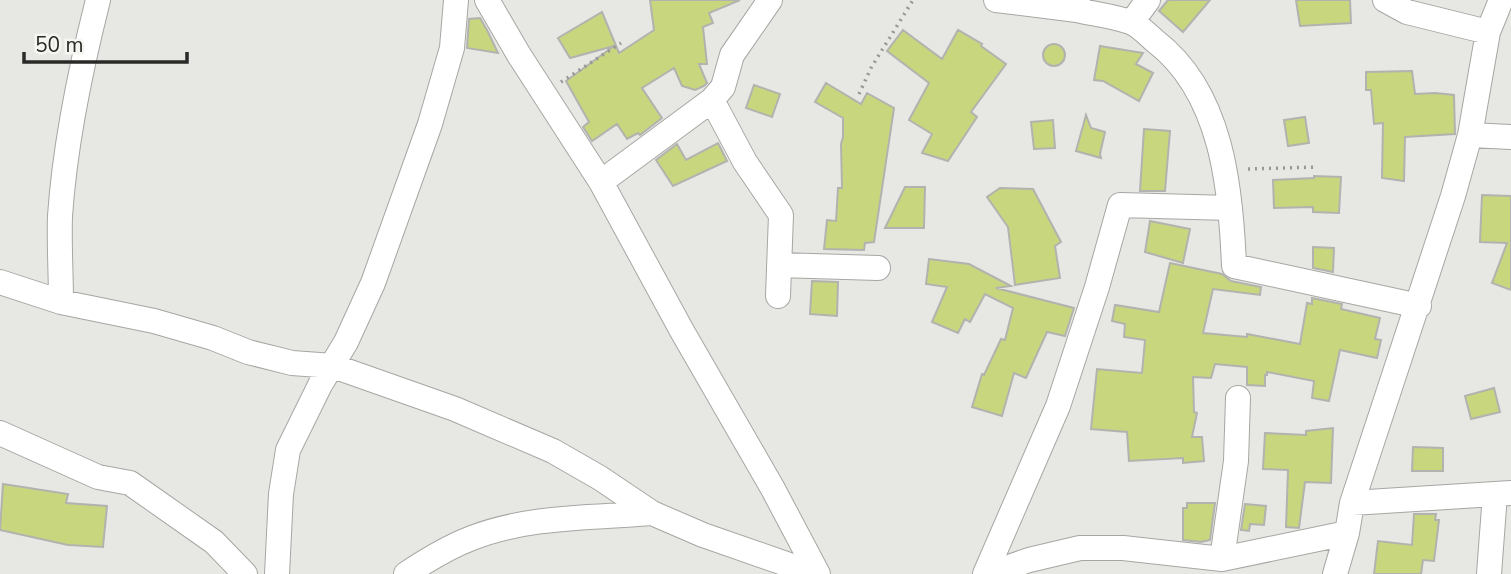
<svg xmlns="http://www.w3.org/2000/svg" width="1511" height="574" font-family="'Nunito Sans',sans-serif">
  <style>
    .building { fill: #c8d67e; stroke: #b2b3af; stroke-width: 2 }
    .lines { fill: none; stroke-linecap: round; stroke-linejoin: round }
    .street-casing { stroke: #a6a6a3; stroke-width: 26 }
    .path { stroke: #979795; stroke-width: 3.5; stroke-dasharray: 2 5; stroke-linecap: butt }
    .street { stroke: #fff; stroke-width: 24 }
  </style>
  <rect width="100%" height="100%" fill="#e7e8e4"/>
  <path class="building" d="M650 0H740L709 13 713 23 703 27 707 64H699L707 83 704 86 695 90 682 86 674 68 642 88 662 118 640 135 638 133 627 139 617 124 592 141 583 127 589 122 566 81 614 46 570 58 558 38 602 12 619 53 654 30Z
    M1168 0H1210L1183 32 1159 11Z
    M1296 0H1350L1351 23 1300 26Z
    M480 18 487 30 498 53 467 48 469 19Z
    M903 30 942 59 958 30 982 44 981 46 1006 64 971 112 977 117 948 161 922 153 932 134 909 120 929 83 887 51Z
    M1043 55a11 11 0 1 1 22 0a11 11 0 1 1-22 0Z
    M1100 46 1143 53 1136 64 1153 73 1139 101 1103 81 1094 80Z
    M1412 71 1415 94 1435 93 1454 95 1455 134 1405 137 1404 181 1382 178 1383 123 1374 124 1371 90H1366V72Z
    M826 83 861 104 867 93 894 108 874 242 865 243 864 250 824 249 827 220 836 221 838 188H842L841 144 843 137V118L815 102Z
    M754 85 780 94 772 117 746 108Z
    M1086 115 1091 128 1105 132 1100 154 1101 158 1076 151Z
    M1305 117 1309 143 1288 146 1284 120Z
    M1053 120 1055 148 1034 149 1031 122Z
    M1144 129 1170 131 1165 191H1140Z
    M718 143 727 161 673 186 656 160 677 144 686 160Z
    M1314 176 1341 177 1339 213 1313 212V207L1274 208 1273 180 1314 178Z
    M905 187H925L924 228H885Z
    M1000 188 1033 189 1061 242 1055 246 1060 278 1015 285 1008 227 987 197Z
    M1482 195 1511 196V290L1492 283 1507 243 1480 242Z
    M1150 221 1190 229 1183 263 1145 252Z
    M1313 247 1334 248 1333 272 1313 268Z
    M929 259 969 264 1011 286 996 288 1074 308 1065 336 1047 332 1026 378 1014 373 1002 416 972 407 982 374 984 375 1001 339 1005 340 1013 308 985 294 970 322 965 319 958 333 932 322 947 287 926 284Z
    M1170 263 1222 274 1231 281 1261 287 1260 295 1213 289 1203 333 1247 337V334L1300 344 1307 303 1312 304V298L1342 304 1341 309 1380 318 1375 339 1381 340 1377 358 1340 350 1329 401 1312 398 1314 381 1267 372V375H1265V386L1247 385V367L1215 364 1211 378 1193 377 1194 412 1197 413 1192 437H1202L1204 461 1183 463V458L1129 461 1127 432 1091 429 1097 369 1142 373 1145 340 1124 337 1125 324 1112 321 1115 305 1159 312Z
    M812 281 838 282 837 316 810 314Z
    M1494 388 1500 412 1471 419 1465 396Z
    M1333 428 1331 483 1305 482 1299 528 1286 527 1288 470 1263 469 1265 433 1306 435V431Z
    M1413 447 1443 448V471H1412Z
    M3 484 68 494 66 503 107 506 103 547 68 545 0 530Z
    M1187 503H1215L1210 540 1201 542 1183 540V508H1187Z
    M1245 504 1266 506 1264 525 1250 524 1249 531 1241 530Z
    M1414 514H1436L1435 520H1439L1434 561 1423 560 1421 574H1374L1378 541 1412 545Z"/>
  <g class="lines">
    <g class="street-casing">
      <path id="street" d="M487 0 519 55 601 182 682 331 773 489 818 574
        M996 0 1077 10
        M1078 0 1077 10C1094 14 1113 16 1130 22 1139 25 1148 35 1155 41 1222 92 1231 188 1234 266L1419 306
        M1385 0 1407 12 1488 32
        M1132 22 1148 0
        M712 100 745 162 781 215 778 296
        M1470 135 1511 137
        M601 182 712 100 723 87 732 55 770 0
        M779 265 878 268
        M0 282 61 302 154 321 213 338 248 352 292 363 333 366 455 409 553 451 600 478 652 513 703 535 815 574
        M61 302C61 274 59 245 60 216 65 143 80 71 98 0
        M0 433 98 477 130 483 214 542 245 574
        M1352 503 1511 493
        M1222 559 1236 461 1238 398
        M277 574 281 494 288 450 320 385 346 342 373 283 430 124 452 48 456 0
        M406 574C427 560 448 547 472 538 528 516 592 518 652 513
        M985 574 1058 406 1097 287 1120 205 1230 208
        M989 574 1029 560 1080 548H1123L1222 559 1347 533
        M1335 574 1347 533 1352 503 1453 196 1470 135 1488 32 1501 0
        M1489 574 1495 494"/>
    </g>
    <path class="path" d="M561 82 621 43
      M859 94 871 68 913 0
      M1248 169 1318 167"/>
    <use href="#street" class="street"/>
  </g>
  <path d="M24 52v10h163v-10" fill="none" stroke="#2a2a29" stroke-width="3.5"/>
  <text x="35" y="52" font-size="21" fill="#2a2a29" stroke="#f5f5f1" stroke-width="5" paint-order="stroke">50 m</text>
</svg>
